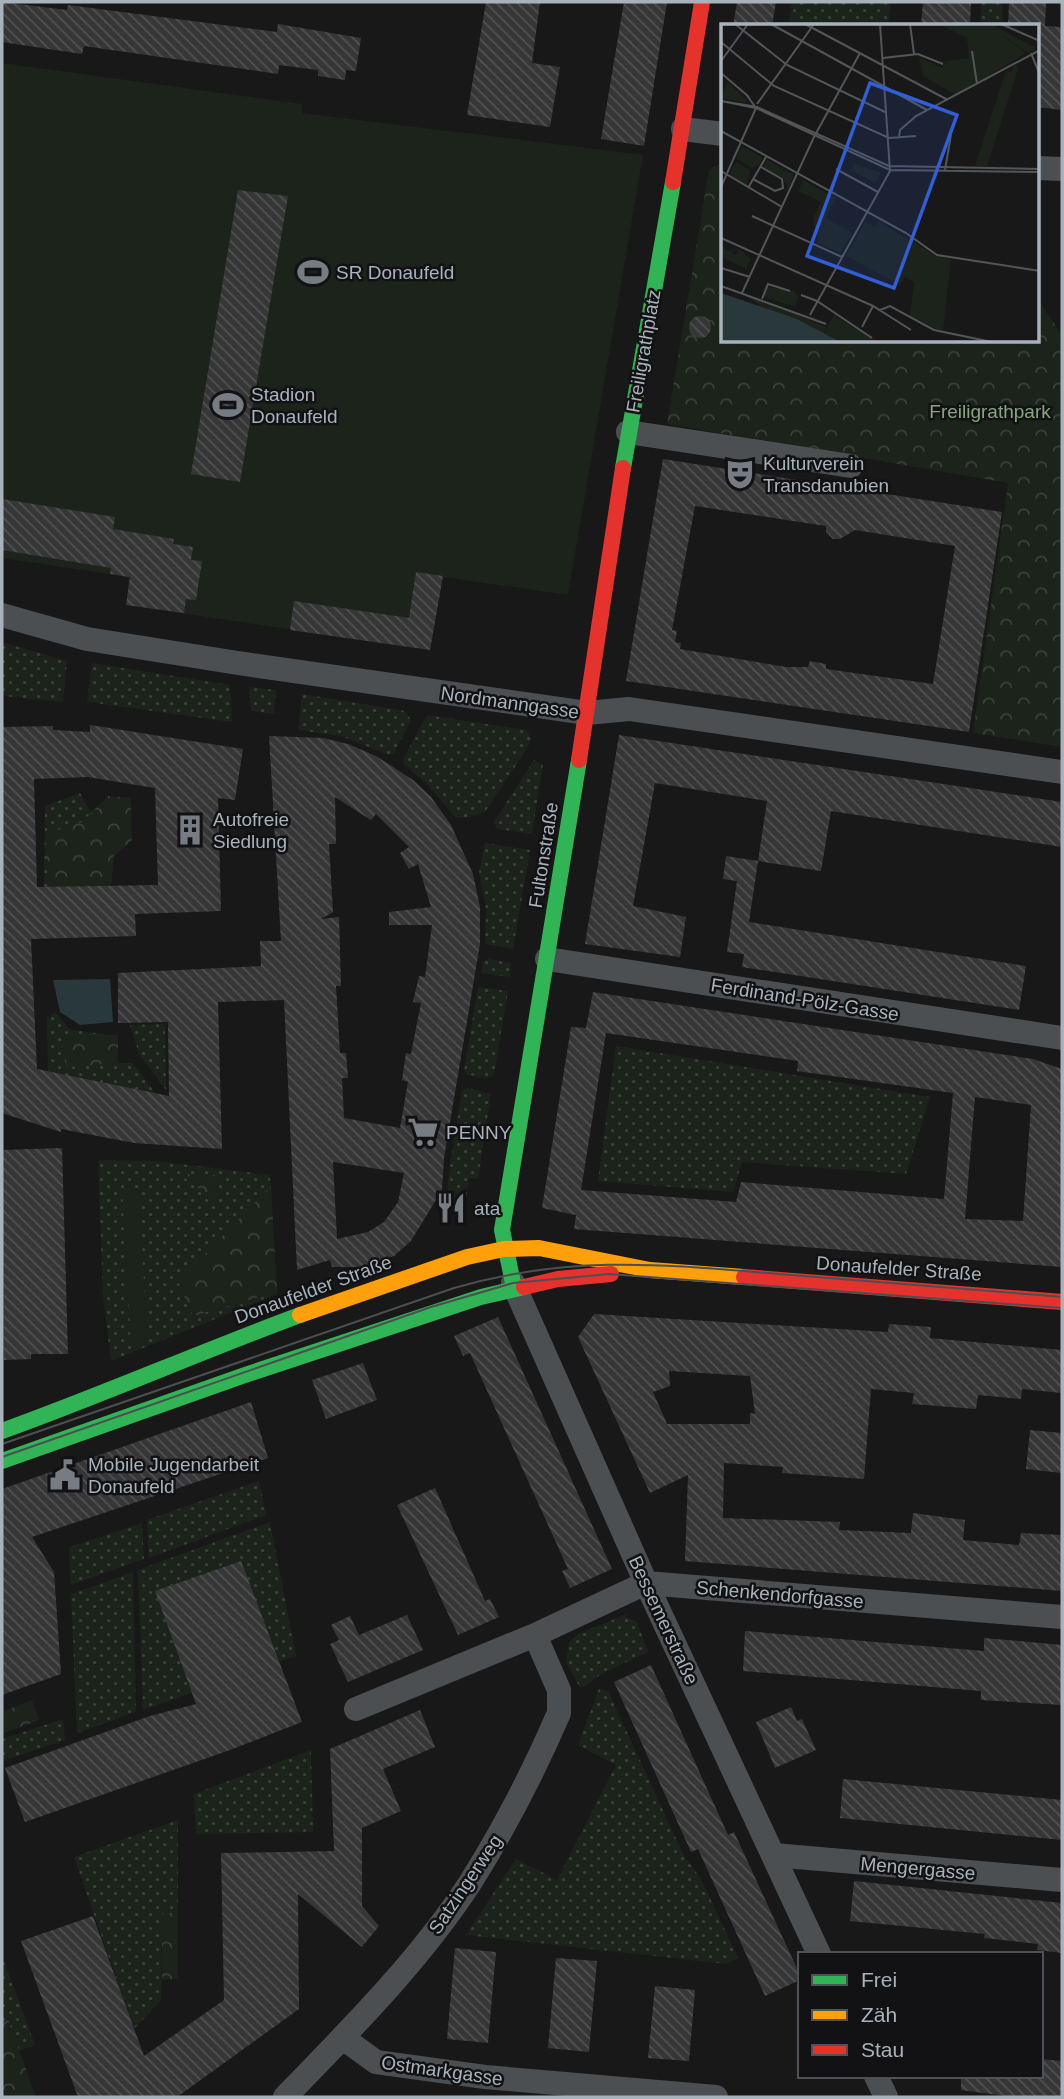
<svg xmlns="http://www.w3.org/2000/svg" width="1064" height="2099" font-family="Arial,sans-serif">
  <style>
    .grass { fill: url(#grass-dots) }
    .forest { fill: url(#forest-crowns) }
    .pitch { fill: #1c231b }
    .water { fill: #29383b }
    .building { fill: url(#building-back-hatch); fill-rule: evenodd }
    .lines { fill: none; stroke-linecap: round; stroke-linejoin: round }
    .street { stroke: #4c4f51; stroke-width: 24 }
    .fast { stroke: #30b455; stroke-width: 16 }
    .slow { stroke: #ff9f0a; stroke-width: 16 }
    .jam { stroke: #e5322d; stroke-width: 16 }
    .tram { stroke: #4c4f50; stroke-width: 2 }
    .labels { text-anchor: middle; stroke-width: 5; stroke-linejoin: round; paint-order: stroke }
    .poi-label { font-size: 19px; fill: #a8b2ba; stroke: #121214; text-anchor: start }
    .street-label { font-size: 19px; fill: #a8b2ba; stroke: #121214 }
    .park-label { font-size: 19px; fill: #85a77d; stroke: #121214 }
    .inset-road { fill: none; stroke: #525659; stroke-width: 2 }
    .view { fill: #325dd4; fill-opacity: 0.15; stroke: #325dd4; stroke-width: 3.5 }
    .inset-edge { fill: none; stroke: #a8b2ba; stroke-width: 3.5 }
  </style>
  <defs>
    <pattern id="grass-dots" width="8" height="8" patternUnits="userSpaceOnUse" patternTransform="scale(1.75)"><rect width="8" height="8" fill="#1c231b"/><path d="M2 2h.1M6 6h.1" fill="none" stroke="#3a413a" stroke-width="1.8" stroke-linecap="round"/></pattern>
    <pattern id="forest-crowns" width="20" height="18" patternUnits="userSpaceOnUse" patternTransform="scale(1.75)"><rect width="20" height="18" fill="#1c231b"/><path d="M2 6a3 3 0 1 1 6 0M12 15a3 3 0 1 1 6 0" fill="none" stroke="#3a413a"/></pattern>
    <pattern id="building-back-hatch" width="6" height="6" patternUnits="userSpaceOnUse" patternTransform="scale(1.75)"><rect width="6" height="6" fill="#363637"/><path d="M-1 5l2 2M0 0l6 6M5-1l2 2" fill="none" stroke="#505152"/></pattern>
  </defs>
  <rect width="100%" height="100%" fill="#181818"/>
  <path class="grass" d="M792 2H891L888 26H788Z
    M981 2H1003L1002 26H980Z
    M2 642 67 661 63 702 2 696Z
    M92 663 230 685 232 722 87 702Z
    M249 687 276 690 274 714 251 711Z
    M302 694 405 711 411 720 394 753 388 755 342 736 298 730Z
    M427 715 527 730 531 739 528 747 485 812 469 818 455 817 426 783 404 765 403 759Z
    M534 760 543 765 532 834 497 829 494 822Z
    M80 793 114 855 111 885 44 887 45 806Z
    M485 843 530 850 513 949 485 944 486 909 479 873Z
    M488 959 511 963 510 977 481 973 483 961Z
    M478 987 508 991 494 1075 489 1078 467 1075 464 1070Z
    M56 1012 69 1029 102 1034 99 1063H133L156 1094 48 1071 47 1018Z
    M165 1024 166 1090 139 1054 130 1025Z
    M616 1046 930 1097 906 1174 742 1162 733 1192 598 1181Z
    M467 1088 491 1094 478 1179 469 1178 464 1213 453 1202 447 1186 462 1090Z
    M98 1160 157 1161 270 1175 277 1294 111 1361 103 1295Z
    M259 1481 266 1515 149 1558 147 1520Z
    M270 1522 296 1656 277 1662 240 1561 155 1591 192 1693 143 1710 138 1570Z
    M142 1523 144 1559 70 1585 69 1547Z
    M133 1572 136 1712 77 1733 71 1594Z
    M627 1614 626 1617 637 1622 648 1652 601 1674 584 1687 579 1686 566 1662 569 1642 578 1634Z
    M599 1689 608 1691 684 1856 701 1879 738 1958 726 1964 466 1935 516 1859 557 1880 616 1765 578 1745Z
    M63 1719 65 1740 3 1761 2 1739Z
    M311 1750 313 1832 196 1834 194 1794Z
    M178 1820V1913L162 1914 161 2000 134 2029 74 1857Z
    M2 1955 35 2045 2 2057Z"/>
  <path class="forest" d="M723 162V341H1038V300L1062 335V747L973 733 1008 483 667 424 709 170Z
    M108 796 131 798 132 840 114 856 111 885 48 887 45 834 82 822Z
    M91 1034 118 1035V1063L67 1067 63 1038Z
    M187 1174 222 1175 213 1199 185 1178Z
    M271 1186 277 1292 193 1316 178 1282Z
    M32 1700 39 1720 2 1734V1712Z
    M162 1913H178V1979L162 1980Z
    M8 2019 36 2097H2V2022Z"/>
  <path class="pitch" d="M2 63 302 104V113L643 155 568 595 443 577 430 650 126 605 129 577 2 558Z
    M122 1189H139L147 1339 131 1345Z"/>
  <path class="water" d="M110 979 113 1022 80 1025 60 1012 53 980Z"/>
  <path class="building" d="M2 2 67 10 68 5 277 32 278 24 361 38 356 71 346 70 345 80 318 76V70L279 65 278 74 84 46 82 54 2 42Z
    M486 2H540L532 63 560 67 550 127 467 115Z
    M624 2H667L644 146 601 139Z
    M737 2H776L772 26H733Z
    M923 2H971L970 26 921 25Z
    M1009 2H1046L1045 26 1062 27V110L1038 107V26H1008Z
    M238 190 288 196 240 482 191 474Z
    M689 327a11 11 0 1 1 22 0a11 11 0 1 1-22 0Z
    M663 459 1002 512 969 732 626 681ZM695 506 826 526V532L833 539H840L855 530 955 546 933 684 826 669V664L810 661 808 667H786L680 649 681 643 675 642 677 631 672 630Z
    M2 499 115 517 113 529 174 539 173 544 193 547 191 560 202 561 196 600 186 599 184 613 126 605 130 577 110 574 111 568 2 550Z
    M416 572 443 576 430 650 290 630 294 601 409 618Z
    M90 725 243 749 235 800 218 798 221 911 135 914 136 936 31 939 37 1069 169 1096 168 1022 118 1023V973L261 966 260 941H281L269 736 323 738 348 744 376 756 413 780 431 797 451 825 473 874 480 907V944L444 1158 442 1190 411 1241 394 1256 364 1267H332L330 1260 297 1270 284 1000 218 1002 222 1149 134 1143 61 1129V1132L2 1113V727L53 726V730L90 732ZM88 777 155 788 158 885 37 887 34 779ZM335 797 371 820 376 814 409 847 400 853 409 869 418 864 431 907 389 912V925H432L425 977 419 976 413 1002 421 1003 411 1054 406 1053 402 1080 408 1082 400 1128 344 1118 342 1078H348L346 1053H340L336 986H341L339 917 321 919 333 912 329 844H336ZM333 1162 404 1173 398 1202 384 1222 368 1232 337 1239Z
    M619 735 1062 802V847L831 811 821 871 758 861 767 801 655 783 633 906 686 917 680 957 585 944Z
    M726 856 758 861 749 922 1026 966 1019 1010 742 967 744 954 727 952 737 881 723 879Z
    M593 992 1033 1059 1062 1069V1267L574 1229 576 1215 542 1208 571 1027 586 1028ZM606 1033 798 1061 797 1071 953 1093 944 1199 741 1182 736 1202 581 1190ZM975 1097 1031 1105 1023 1221 965 1219Z
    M62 1148 68 1354H31V1359L4 1360 2 1150Z
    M594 1314 888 1332 889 1324 931 1327 930 1338 1062 1350V1393L1022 1389 1021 1399 978 1395 976 1409 912 1404 914 1393 871 1389 864 1479 782 1473 783 1467 724 1463 723 1518 840 1522 839 1530 911 1533 913 1513 965 1520 963 1540 1019 1545 1021 1533 1062 1535V1591L685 1561 688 1475 650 1493 578 1337ZM669 1371 750 1376 755 1414 750 1413V1424H667L653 1392 670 1386Z
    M498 1317 612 1569 570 1588 562 1571 568 1569 470 1353 463 1356 454 1336Z
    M363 1363 377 1400 326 1419 312 1380Z
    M251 1402 268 1458 32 1537 54 1572 61 1674 2 1695V1489Z
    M1030 1430 1062 1433V1473L1026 1469Z
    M435 1488 485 1601 490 1599 499 1617 458 1635 397 1505Z
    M241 1561 302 1722 230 1750 25 1822 5 1768 150 1716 196 1704 155 1591Z
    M407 1615 423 1650 348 1682 330 1644 339 1640 331 1625 350 1616 359 1635Z
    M745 1631 984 1651V1638L1062 1645V1705L981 1700V1691L743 1671Z
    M651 1665 728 1835 734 1832 800 1975V1980L765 1996 698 1849 691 1852 614 1682Z
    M791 1707 797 1721 802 1719 816 1750 775 1768 756 1722Z
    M420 1710 435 1747 383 1769 401 1811 362 1828V1906L379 1926 362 1947 298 1894 299 2009 177 2097H78L21 1941 93 1916 144 2056 224 2000 221 1853 334 1851 330 1749Z
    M843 1779 1062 1800V1840L840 1818Z
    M854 1881 1062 1903V1953L1037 1950 1038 1944 984 1938 985 1934 850 1921Z
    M455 1948 496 1952 488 2043 447 2039Z
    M556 1958 597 1961 589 2052 548 2048Z
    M655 1986 695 1990 689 2061 648 2058Z
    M1041 2059 1062 2061V2097H1013L961 2090V2076H1041Z"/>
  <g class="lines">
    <path class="street" d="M683 129 723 134
      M1038 168 1062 169
      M628 432 851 466
      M2 615 87 639 238 663 587 713 629 709 1062 772
      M547 959 1062 1038
      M513 1283 646 1583 819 1954
      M356 1709 535 1635 646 1583 1062 1617
      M774 1855 1062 1880
      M343 2038 376 2062 485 2077 716 2097
      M876 2076 886 2097
      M285 2097C350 2030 419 1961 470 1883 504 1829 534 1771 559 1713V1690L535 1635"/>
    <path class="fast" d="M623 468 673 182
      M513 1283 502 1230 579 760
      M2 1431C102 1395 200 1352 300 1315
      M2 1461 245 1375 481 1297 524 1287"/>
    <path class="slow" d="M300 1315 467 1257 504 1249 539 1248 650 1270 744 1277"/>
    <path class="jam" d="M673 182 702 2
      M579 760 623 468
      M744 1277 1062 1302
      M524 1287 558 1279 611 1274"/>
    <path class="tram" d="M2 1444 454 1288C575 1253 668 1265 791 1275 882 1282 972 1289 1062 1297
      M2 1457 431 1307 513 1283 609 1274 1062 1308"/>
  </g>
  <defs>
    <g id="stadium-bare" transform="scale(2.415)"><path d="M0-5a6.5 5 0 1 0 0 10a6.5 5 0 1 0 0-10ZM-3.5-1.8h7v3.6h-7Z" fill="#767c81" stroke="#121214" stroke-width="2.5" paint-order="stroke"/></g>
    <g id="theatre-bare" transform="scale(2.415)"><path d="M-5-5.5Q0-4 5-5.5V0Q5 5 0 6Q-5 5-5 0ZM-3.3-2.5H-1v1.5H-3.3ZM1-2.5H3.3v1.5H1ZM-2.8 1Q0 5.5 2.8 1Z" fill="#767c81" stroke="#121214" stroke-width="2.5" paint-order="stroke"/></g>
    <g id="building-bare" transform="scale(2.415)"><path d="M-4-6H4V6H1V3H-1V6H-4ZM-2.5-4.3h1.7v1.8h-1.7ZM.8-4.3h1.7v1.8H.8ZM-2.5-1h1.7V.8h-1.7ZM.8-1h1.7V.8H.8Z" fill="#767c81" stroke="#121214" stroke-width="2.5" paint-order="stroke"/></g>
    <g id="supermarket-bare" transform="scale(2.415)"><path d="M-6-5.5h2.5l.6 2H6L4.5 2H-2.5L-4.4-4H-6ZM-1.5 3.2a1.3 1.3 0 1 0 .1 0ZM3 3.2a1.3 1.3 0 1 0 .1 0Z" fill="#767c81" stroke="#121214" stroke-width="2.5" paint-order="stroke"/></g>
    <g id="restaurant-bare" transform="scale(2.415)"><path d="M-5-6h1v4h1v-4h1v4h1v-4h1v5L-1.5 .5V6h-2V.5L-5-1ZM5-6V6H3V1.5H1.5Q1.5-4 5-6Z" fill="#767c81" stroke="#121214" stroke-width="2.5" paint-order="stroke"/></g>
    <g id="civic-bare" transform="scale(2.415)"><path d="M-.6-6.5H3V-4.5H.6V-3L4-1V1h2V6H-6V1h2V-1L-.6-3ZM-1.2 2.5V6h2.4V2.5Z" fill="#767c81" stroke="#121214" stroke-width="2.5" paint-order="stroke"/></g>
  </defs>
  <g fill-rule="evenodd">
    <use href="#stadium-bare" x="313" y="272"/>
    <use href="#stadium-bare" x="228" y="405"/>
    <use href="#theatre-bare" x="740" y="474"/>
    <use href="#building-bare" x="190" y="830"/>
    <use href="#supermarket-bare" x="423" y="1132"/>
    <use href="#restaurant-bare" x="451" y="1208"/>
    <use href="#civic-bare" x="65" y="1475"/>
  </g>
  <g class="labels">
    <g class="poi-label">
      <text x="336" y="279">SR Donaufeld</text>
      <text x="251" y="401">Stadion<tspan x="251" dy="22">Donaufeld</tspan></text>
      <text x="763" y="470">Kulturverein<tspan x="763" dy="22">Transdanubien</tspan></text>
      <text x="213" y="826">Autofreie<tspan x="213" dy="22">Siedlung</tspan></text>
      <text x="446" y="1139">PENNY</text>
      <text x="474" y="1215">ata</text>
      <text x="88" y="1471">Mobile Jugendarbeit<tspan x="88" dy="22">Donaufeld</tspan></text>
    </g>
    <g class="street-label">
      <text transform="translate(643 351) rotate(-80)" y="7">Freiligrathplatz</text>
      <text transform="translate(510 702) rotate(8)" y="7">Nordmanngasse</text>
      <text transform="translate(543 855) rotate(-81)" y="7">Fultonstraße</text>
      <text transform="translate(805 999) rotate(9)" y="7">Ferdinand-Pölz-Gasse</text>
      <text transform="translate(899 1268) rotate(4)" y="7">Donaufelder Straße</text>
      <text transform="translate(313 1289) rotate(-20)" y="7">Donaufelder Straße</text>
      <text transform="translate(780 1594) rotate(5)" y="7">Schenkendorfgasse</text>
      <text transform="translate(664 1620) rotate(65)" y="7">Bessemerstraße</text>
      <text transform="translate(918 1868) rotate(5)" y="7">Mengergasse</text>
      <text transform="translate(465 1884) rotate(-56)" y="7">Satzingerweg</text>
      <text transform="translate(442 2070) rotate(8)" y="7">Ostmarkgasse</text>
    </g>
    <g class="park-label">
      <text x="990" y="418">Freiligrathpark</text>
    </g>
  </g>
  <g transform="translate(721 24)">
    <rect width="318" height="318" fill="#181818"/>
    <path d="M134 140 160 149 154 159 130 146ZM0 221 8 227 16 224 10 228 15 231 18 225 30 235 25 245 0 233ZM46 263 73 267 77 273 74 283 43 273ZM26 272 99 300 105 303 102 311 76 295 43 285Z" fill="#1c231b"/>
    <path d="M7 58 25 76 24 79 0 74ZM21 122 42 134 38 141 31 144 15 134ZM46 136 73 151 67 164 62 154 42 143ZM15 138 29 146 26 162 8 151ZM82 156 115 174 105 194 131 209 120 229 97 219 92 194 100 178 77 167ZM113 291 149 313 160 318H119L105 313 102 311Z" fill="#1c231b"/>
    <path d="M218 0H269L315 24 307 29 281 11 305 29 235 71 202 52 198 33 221 44 224 37 248 34 246 14ZM294 40 297 45 266 142H254L285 47 290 48Z" fill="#1c231b"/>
    <path d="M157 197 215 232 230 235 222 308 189 292 193 258 184 253 179 261 125 232 144 198 154 203Z" fill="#1c231b"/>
    <path d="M0 269 76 295 119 318H0Z" fill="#29383b"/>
    <path class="inset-road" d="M14 0 66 41 164 88M50 0 206 86M84 0 227 76M189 0 193 30M280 0 319 17M0 18 53 62 168 114 195 112M251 27 256 60M310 29 319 51M162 34 197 30 222 40M0 37 27 0M0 49 28 73M25 70 35 84 169 146 319 148M0 77 35 84 0 163M0 77 36 83 168 142 319 145M36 80 93 0M0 107 185 209 216 231 319 247M178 113 179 106 195 92 319 26M115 145 157 168M224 146 230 111M0 147 61 183M32 155 54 167 62 164 61 155 40 143M27 164 45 133M31 192 121 233M0 214 152 282 190 306M0 244 29 253M0 262 105 300M21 269 93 113 139 29M80 271 96 277 151 314M41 275 47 260 69 267M159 286 169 282 213 306 271 318M89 291 169 147 159 0M141 303 152 282"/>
    <path class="view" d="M149 59 236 91 173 264 86 232Z"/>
    <rect width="318" height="318" class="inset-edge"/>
  </g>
  <rect width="1064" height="2099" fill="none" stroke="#a8b2ba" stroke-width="7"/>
  <rect x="798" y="1952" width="245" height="126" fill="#121214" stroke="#4e5256" stroke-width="2"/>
  <rect x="812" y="1975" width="35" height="10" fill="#30b455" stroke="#4e5256" stroke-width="2"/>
  <text x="861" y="1987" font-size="21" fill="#a8b2ba">Frei</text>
  <rect x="812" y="2010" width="35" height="10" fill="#ff9f0a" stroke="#4e5256" stroke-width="2"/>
  <text x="861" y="2022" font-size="21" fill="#a8b2ba">Zäh</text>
  <rect x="812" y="2045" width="35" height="10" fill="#e5322d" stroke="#4e5256" stroke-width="2"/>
  <text x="861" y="2057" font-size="21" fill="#a8b2ba">Stau</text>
</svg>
